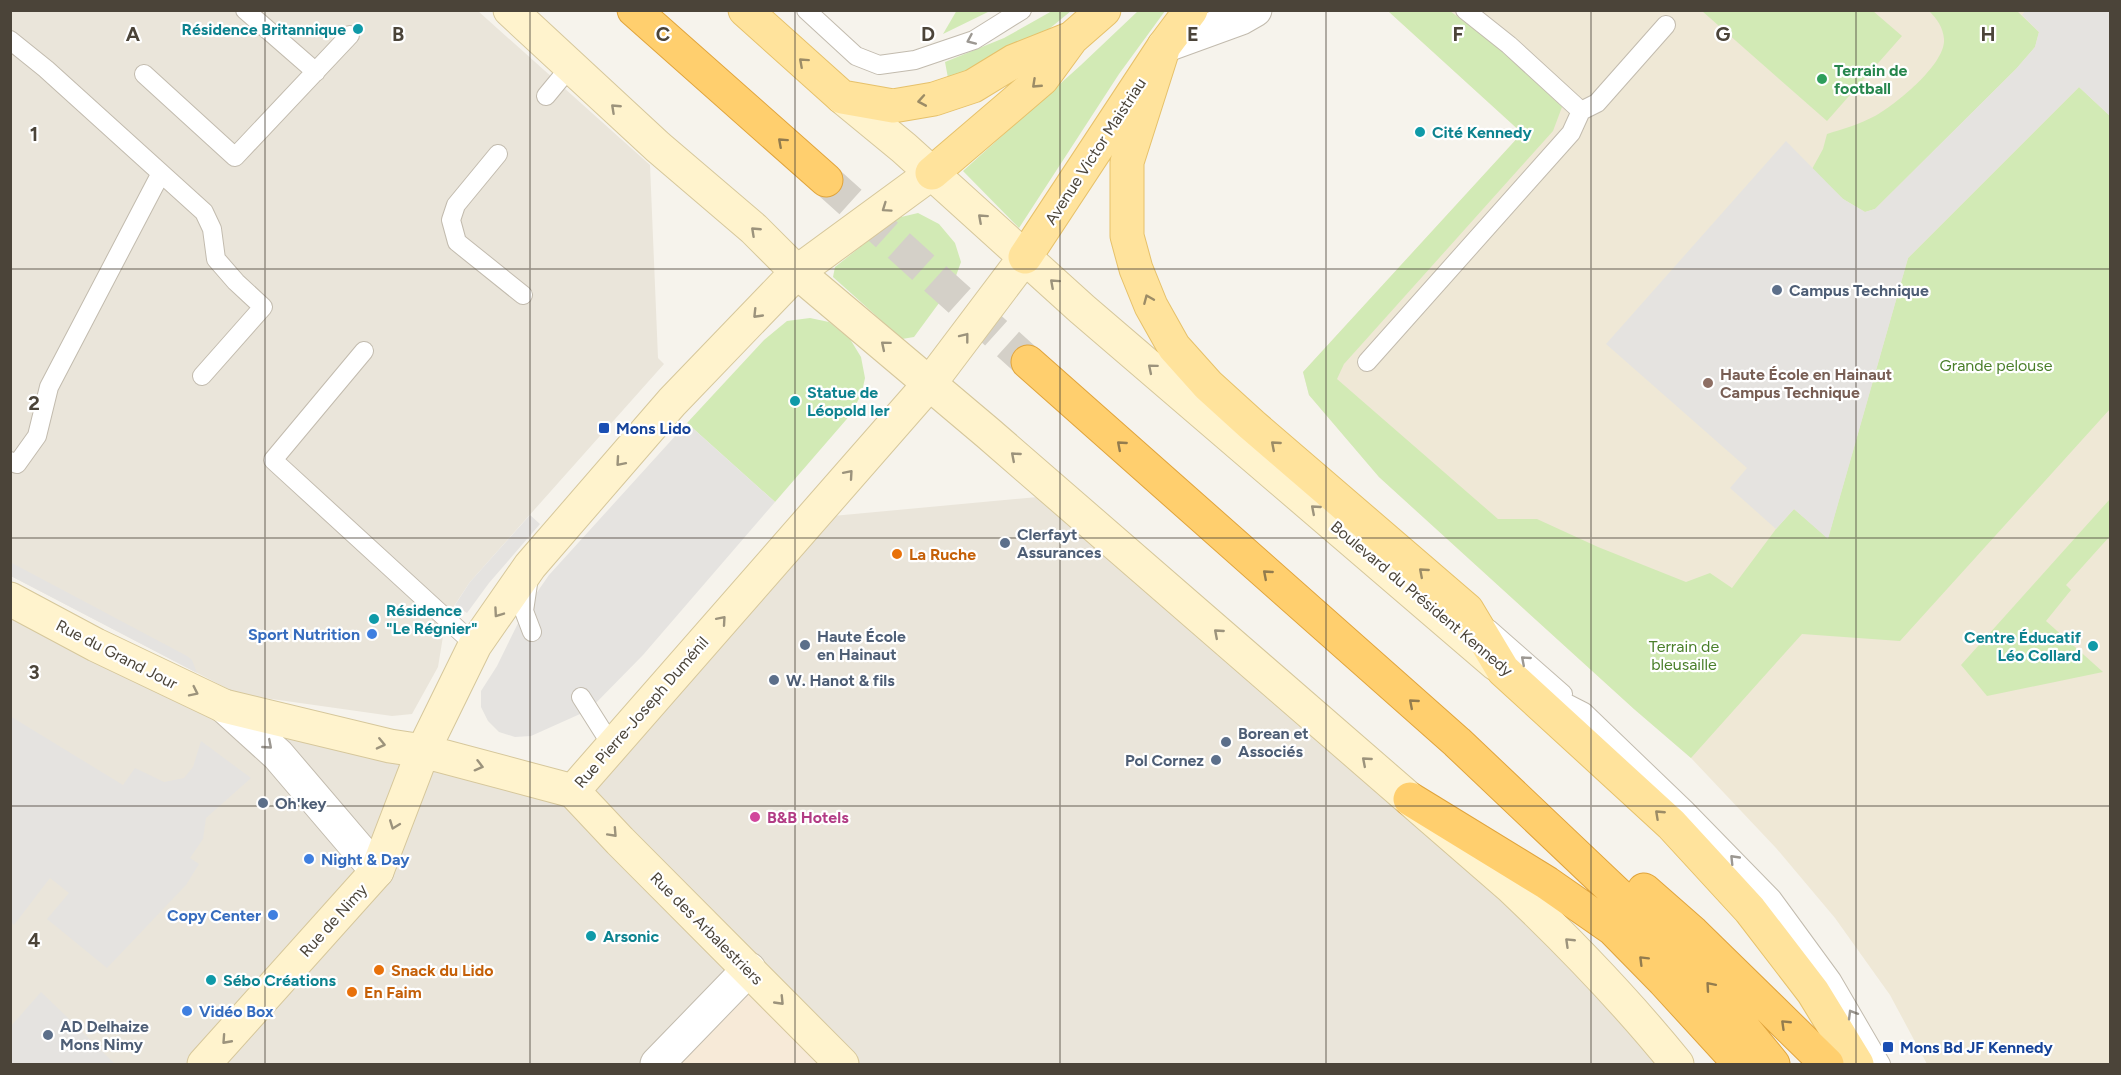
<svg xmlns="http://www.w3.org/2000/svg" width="2121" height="1075" font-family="Figtree,sans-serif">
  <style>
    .residential { fill: #eae5da }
    .commercial { fill: #f7ead8 }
    .education { fill: #efe8d6 }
    .green { fill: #d2eab5 }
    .parking { fill: #e5e3e0 }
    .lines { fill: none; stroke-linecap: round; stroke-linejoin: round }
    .highway-tunnel { stroke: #d4d0c8; stroke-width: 33; stroke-dasharray: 33 16; stroke-linecap: butt }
    .lane-casing { stroke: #c2bbae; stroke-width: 20 }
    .street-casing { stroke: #c2bbae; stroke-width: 35 }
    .secondary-casing { stroke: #d6c79b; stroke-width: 35 }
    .primary-casing { stroke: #e6c16a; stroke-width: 35 }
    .highway-casing { stroke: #e0a43c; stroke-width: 35 }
    .lane { stroke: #fff; stroke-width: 18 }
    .street { stroke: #fff; stroke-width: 33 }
    .secondary { stroke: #fff3cd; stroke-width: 33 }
    .primary { stroke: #ffe39c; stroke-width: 33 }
    .highway { stroke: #ffcf6e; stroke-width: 33 }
    .oneway { stroke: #9c9892 }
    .oneway2 { stroke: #9c8c66 }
    .oneway3 { stroke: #9c937c }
    .oneway4 { stroke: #937c4e }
    .grid { fill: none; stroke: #4b4439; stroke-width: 1.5; stroke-opacity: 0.55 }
    .culture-dot { fill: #0f9aa8; stroke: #fff; stroke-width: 2 }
    .leisure-dot { fill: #2e9e5b; stroke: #fff; stroke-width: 2 }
    .service-dot { fill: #5c6f8a; stroke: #fff; stroke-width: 2 }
    .education-dot { fill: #8d6e63; stroke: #fff; stroke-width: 2 }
    .transit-dot { fill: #1a4fb4; stroke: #fff; stroke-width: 2 }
    .food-dot { fill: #e8710a; stroke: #fff; stroke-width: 2 }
    .shop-dot { fill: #3f7fe0; stroke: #fff; stroke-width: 2 }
    .hotel-dot { fill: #d1479c; stroke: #fff; stroke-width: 2 }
    .labels { text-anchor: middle; stroke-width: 4.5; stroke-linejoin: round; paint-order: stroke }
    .culture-label { font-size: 16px; font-weight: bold; fill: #0d838f; stroke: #fff; text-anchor: start }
    .leisure-label { font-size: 16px; font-weight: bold; fill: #27864d; stroke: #fff; text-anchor: start }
    .street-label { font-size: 16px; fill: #4b4439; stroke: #fff }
    .service-label { font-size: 16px; font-weight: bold; fill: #4e5e75; stroke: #fff; text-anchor: start }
    .park-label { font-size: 16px; fill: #4a7f2a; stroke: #fff }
    .education-label { font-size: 16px; font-weight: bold; fill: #785e54; stroke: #fff; text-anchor: start }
    .transit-label { font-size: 16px; font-weight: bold; fill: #164399; stroke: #fff; text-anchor: start }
    .food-label { font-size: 16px; font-weight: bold; fill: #c56008; stroke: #fff; text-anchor: start }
    .shop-label { font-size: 16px; font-weight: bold; fill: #366cbe; stroke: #fff; text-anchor: end }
    .hotel-label { font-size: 16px; font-weight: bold; fill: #b23c85; stroke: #fff; text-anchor: start }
    .grid-label { font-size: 20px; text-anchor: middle; font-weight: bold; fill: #4b4439; stroke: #fff; stroke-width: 4.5; stroke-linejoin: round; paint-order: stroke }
  </style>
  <rect width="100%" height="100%" fill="#f6f3ec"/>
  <path class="residential" d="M11 11H478L650 165 658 358 664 364 470 582 446 618 438 667 412 714 392 716 243 695 232 691 11 576Z
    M1059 495 1511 887 1677 1064H11L10 599 224 706 573 791 811 518Z"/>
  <path class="commercial" d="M749 969 842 1064H657Z"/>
  <path class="education" d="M1388 11H2110V1064H1927L1890 995 1835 918 1776 848 1691 758 1634 709 1379 477 1309 395 1303 372 1522 133Z"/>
  <path class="green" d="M957 10H990V11L943 34Z
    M1052 11H1071L1049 29 988 65 948 78 945 62 1004 38Z
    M1138 11H1165L1119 74 1019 228 963 171 1081 65Z
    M1388 11H1450L1504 52 1562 107 1553 131 1344 364 1337 379 1498 519H1537L1598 547 1686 582 1710 573 1732 588 1776 529 1794 509 1828 538 1908 258 2079 87 2110 116V409L1900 641 1802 634 1691 758 1634 709 1379 477 1309 395 1303 372 1522 133Z
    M1702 11H1873L1902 36 1827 121Z
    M1929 11H2017L2039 32 2035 47 2016 69 1875 209 1865 212 1843 199 1812 169 1823 149 1827 134C1843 129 1860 124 1875 116 1895 105 1946 64 1944 39 1943 27 1937 19 1929 11Z
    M918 213 939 224 955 243 961 262 953 284 914 337 902 339 833 277 835 267 897 218Z
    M810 318 829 322 850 339 861 357 865 378 862 392 852 413 775 502 687 423 764 340 787 321Z
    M2110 499V536L2066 585 2071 590 2046 621 2103 672 1987 696 1961 665Z"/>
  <path class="parking" d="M2026 10 2110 11V116L2079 87 1908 258 1828 539 1794 509 1776 529 1730 488 1747 468 1606 344 1786 141 1843 199 1865 212 1875 209 2016 69 2035 47 2039 32 2022 15Z
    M687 423 775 502 643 655 589 710 531 736 515 737 499 732 488 721 481 707V691L497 666 524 611 549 575Z
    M530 515 540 524 489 583 467 613 455 605 470 582Z
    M10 562 187 656 192 660 197 673 11 576Z
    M10 716 123 785 135 768 164 782 184 778 193 767 201 741 251 778 206 818 203 839 190 858 199 864 186 885 107 968 47 919 69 893 50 878 14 925 11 922Z
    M41 992 64 1014 115 1064H11V1026Z"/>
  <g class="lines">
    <path class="highway-tunnel" d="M826 180 1028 362"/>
    <g class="lane-casing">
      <path id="lane" d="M245 10 316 72
        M806 10 856 56 879 65 915 60 974 40 1022 10
        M1465 10 1509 45 1581 111
        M10 40 46 69 204 212 212 229 216 259 236 282 263 307 202 376
        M144 74 235 157 350 35
        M546 96 570 67
        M498 154 456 205 451 220 457 242 523 295
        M364 351 273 460 475 645
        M1367 362 1571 133 1581 111 1597 103 1666 25
        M10 461 17 464 37 436 49 387 161 173
        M529 577 524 611 532 632
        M1489 629 1563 694
        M1539 689 1584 712 1686 810 1772 898 1832 980 1881 1064
        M581 697 612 746"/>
    </g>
    <g class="street-casing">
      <path id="street" d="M1164 46 1241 18 1255 10
        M224 706 278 755 377 871
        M657 1064 749 969"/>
    </g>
    <g class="secondary-casing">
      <path id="secondary" d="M510 10 658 147 754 229 797 272 988 433 1511 887C1570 943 1626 1001 1677 1064
        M842 97 904 148 1082 309 1496 664
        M10 599 96 645 224 706 390 746 423 751 573 791
        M573 791 930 383 1025 257
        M573 791 620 841 842 1064
        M204 1064 377 871 423 751 475 645 530 566 672 402 797 272 932 173"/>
    </g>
    <g class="primary-casing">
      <path id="primary" d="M745 10 842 97 893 106 934 99 973 86 1014 61 1072 38
        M1164 46 1127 162V236L1136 269 1151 306 1174 347 1208 385 1252 425 1467 610 1503 670 1671 824 1750 910 1813 992 1857 1064
        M932 173 1042 79 1072 38 1104 10
        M1025 257 1164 46 1191 10"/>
    </g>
    <g class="highway-casing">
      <path id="highway" d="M634 10 826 180
        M1028 362 1457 742 1690 963 1773 1064
        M1410 799 1547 883 1613 929 1664 981 1740 1064
        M1644 890 1693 933 1827 1064"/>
    </g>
    <use href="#lane" class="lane"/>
    <use href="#street" class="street"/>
    <use href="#secondary" class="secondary"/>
    <use href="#primary" class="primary"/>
    <use href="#highway" class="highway"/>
  </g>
  <defs><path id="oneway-chevron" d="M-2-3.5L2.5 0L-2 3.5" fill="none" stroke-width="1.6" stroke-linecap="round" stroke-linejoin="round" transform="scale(1.5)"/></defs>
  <g class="oneway">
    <use href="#oneway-chevron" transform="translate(971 40) rotate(156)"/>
    <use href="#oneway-chevron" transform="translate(1525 660) rotate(-139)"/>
    <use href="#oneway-chevron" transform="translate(268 745) rotate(41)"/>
    <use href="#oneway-chevron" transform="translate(1734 859) rotate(-134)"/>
    <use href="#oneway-chevron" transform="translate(1852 1014) rotate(-121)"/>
  </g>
  <g class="oneway2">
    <use href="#oneway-chevron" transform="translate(803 62) rotate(-138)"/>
    <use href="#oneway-chevron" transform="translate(1036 84) rotate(137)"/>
    <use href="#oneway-chevron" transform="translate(922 101) rotate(170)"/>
    <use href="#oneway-chevron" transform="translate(1148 299) rotate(-113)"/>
    <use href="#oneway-chevron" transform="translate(1275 445) rotate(-139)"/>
    <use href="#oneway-chevron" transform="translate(1423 572) rotate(-139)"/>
    <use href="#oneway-chevron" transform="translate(1659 814) rotate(-137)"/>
  </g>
  <g class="oneway3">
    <use href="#oneway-chevron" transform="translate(615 108) rotate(-137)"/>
    <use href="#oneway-chevron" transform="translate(886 208) rotate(145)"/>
    <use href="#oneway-chevron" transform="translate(982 218) rotate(-138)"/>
    <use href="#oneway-chevron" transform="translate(755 231) rotate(-137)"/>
    <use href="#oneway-chevron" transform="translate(1054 283) rotate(-138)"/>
    <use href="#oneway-chevron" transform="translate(757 314) rotate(134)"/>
    <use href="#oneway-chevron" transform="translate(965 337) rotate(-52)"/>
    <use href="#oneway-chevron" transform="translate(885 345) rotate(-140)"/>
    <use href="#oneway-chevron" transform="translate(1152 368) rotate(-140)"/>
    <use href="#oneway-chevron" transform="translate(1015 456) rotate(-139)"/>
    <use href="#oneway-chevron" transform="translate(620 462) rotate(131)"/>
    <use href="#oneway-chevron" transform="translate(849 474) rotate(-49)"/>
    <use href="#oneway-chevron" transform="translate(1315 509) rotate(-139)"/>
    <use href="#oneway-chevron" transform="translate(498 613) rotate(125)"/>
    <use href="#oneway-chevron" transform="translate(722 620) rotate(-49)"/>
    <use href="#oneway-chevron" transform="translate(1218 633) rotate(-139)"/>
    <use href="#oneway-chevron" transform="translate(194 692) rotate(26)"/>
    <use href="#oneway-chevron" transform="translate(381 744) rotate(13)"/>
    <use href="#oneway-chevron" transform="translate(1366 761) rotate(-139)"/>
    <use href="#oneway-chevron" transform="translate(479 766) rotate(15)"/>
    <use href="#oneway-chevron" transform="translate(394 825) rotate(111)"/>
    <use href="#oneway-chevron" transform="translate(613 833) rotate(47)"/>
    <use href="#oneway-chevron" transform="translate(1569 942) rotate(-136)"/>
    <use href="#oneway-chevron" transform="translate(780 1001) rotate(46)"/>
    <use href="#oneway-chevron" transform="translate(226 1040) rotate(132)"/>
  </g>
  <g class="oneway4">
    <use href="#oneway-chevron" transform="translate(782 142) rotate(-138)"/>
    <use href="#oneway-chevron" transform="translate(1121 445) rotate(-139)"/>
    <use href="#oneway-chevron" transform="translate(1267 574) rotate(-139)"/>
    <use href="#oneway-chevron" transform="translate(1413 703) rotate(-139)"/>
    <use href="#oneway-chevron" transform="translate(1643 960) rotate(-135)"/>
    <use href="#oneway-chevron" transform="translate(1710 986) rotate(-131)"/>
    <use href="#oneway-chevron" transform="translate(1785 1024) rotate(-136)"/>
  </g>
  <path class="grid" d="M265 10V1064M530 10V1064M795 10V1064M1060 10V1064M1326 10V1064M1591 10V1064M1856 10V1064M10 269H2110M10 538H2110M10 806H2110"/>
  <g class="culture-dot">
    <circle cx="358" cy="29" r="6"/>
    <circle cx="1420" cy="132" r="6"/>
    <circle cx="795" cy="401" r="6"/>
    <circle cx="374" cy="619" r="6"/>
    <circle cx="2093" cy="646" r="6"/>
    <circle cx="591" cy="936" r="6"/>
    <circle cx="211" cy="980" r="6"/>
  </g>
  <circle class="leisure-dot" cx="1822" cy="79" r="6"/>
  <g class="service-dot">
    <circle cx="1777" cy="290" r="6"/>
    <circle cx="1005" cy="543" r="6"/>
    <circle cx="805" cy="645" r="6"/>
    <circle cx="774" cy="680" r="6"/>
    <circle cx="1226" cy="742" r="6"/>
    <circle cx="1216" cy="760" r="6"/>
    <circle cx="263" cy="803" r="6"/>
    <circle cx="48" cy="1035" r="6"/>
  </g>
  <circle class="education-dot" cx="1708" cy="383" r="6"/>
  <g class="transit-dot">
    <rect x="598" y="422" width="12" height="12" rx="3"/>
    <rect x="1882" y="1041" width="12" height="12" rx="3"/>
  </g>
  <g class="food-dot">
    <circle cx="897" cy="554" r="6"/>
    <circle cx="379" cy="970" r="6"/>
    <circle cx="352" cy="992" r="6"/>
  </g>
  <g class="shop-dot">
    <circle cx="372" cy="634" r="6"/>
    <circle cx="309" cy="859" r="6"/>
    <circle cx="273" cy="915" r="6"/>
    <circle cx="187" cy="1011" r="6"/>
  </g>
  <circle class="hotel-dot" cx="755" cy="817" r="6"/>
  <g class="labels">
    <g class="culture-label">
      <text x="346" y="35" text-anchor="end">Résidence Britannique</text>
      <text x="1432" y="138">Cité Kennedy</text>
      <text x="807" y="398">Statue de<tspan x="807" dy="18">Léopold Ier</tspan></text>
      <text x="386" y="616">Résidence<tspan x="386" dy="18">"Le Régnier"</tspan></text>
      <text x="2081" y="643" text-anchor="end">Centre Éducatif<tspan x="2081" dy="18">Léo Collard</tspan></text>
      <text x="603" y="942">Arsonic</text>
      <text x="223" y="986">Sébo Créations</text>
    </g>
    <g class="leisure-label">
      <text x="1834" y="76">Terrain de<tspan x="1834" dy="18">football</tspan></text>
    </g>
    <g class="street-label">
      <text transform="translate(1095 151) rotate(-57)" y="6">Avenue Victor Maistriau</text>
      <text transform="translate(1422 598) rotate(40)" y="6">Boulevard du Président Kennedy</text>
      <text transform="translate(117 654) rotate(27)" y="6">Rue du Grand Jour</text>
      <text transform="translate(641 712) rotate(-49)" y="6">Rue Pierre-Joseph Duménil</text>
      <text transform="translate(333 920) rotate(-48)" y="6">Rue de Nimy</text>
      <text transform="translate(707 928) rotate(45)" y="6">Rue des Arbalestriers</text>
    </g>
    <g class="service-label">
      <text x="1789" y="296">Campus Technique</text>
      <text x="1017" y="540">Clerfayt<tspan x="1017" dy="18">Assurances</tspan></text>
      <text x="817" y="642">Haute École<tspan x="817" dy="18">en Hainaut</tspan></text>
      <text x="786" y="686">W. Hanot &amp; fils</text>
      <text x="1238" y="739">Borean et<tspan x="1238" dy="18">Associés</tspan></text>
      <text x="1204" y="766" text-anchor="end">Pol Cornez</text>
      <text x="275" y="809">Oh'key</text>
      <text x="60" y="1032">AD Delhaize<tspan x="60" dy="18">Mons Nimy</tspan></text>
    </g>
    <g class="park-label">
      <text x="1996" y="371">Grande pelouse</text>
      <text x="1684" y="652">Terrain de<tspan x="1684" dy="18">bleusaille</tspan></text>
    </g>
    <g class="education-label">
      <text x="1720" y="380">Haute École en Hainaut<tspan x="1720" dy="18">Campus Technique</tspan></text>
    </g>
    <g class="transit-label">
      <text x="616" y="434">Mons Lido</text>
      <text x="1900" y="1053">Mons Bd JF Kennedy</text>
    </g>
    <g class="food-label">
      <text x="909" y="560">La Ruche</text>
      <text x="391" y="976">Snack du Lido</text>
      <text x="364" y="998">En Faim</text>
    </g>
    <g class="shop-label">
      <text x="360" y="640">Sport Nutrition</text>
      <text x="321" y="865" text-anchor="start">Night &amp; Day</text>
      <text x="261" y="921">Copy Center</text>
      <text x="199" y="1017" text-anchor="start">Vidéo Box</text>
    </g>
    <g class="hotel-label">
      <text x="767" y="823">B&amp;B Hotels</text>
    </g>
  </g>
  <g class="grid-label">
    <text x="133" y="41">A</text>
    <text x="398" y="41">B</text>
    <text x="663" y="41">C</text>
    <text x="928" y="41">D</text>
    <text x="1193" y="41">E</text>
    <text x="1458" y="41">F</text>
    <text x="1723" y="41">G</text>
    <text x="1988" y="41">H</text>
    <text x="34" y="141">1</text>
    <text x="34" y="410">2</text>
    <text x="34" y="679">3</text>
    <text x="34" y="947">4</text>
  </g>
  <rect width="2121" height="1075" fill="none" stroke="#4b4439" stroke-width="24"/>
</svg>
